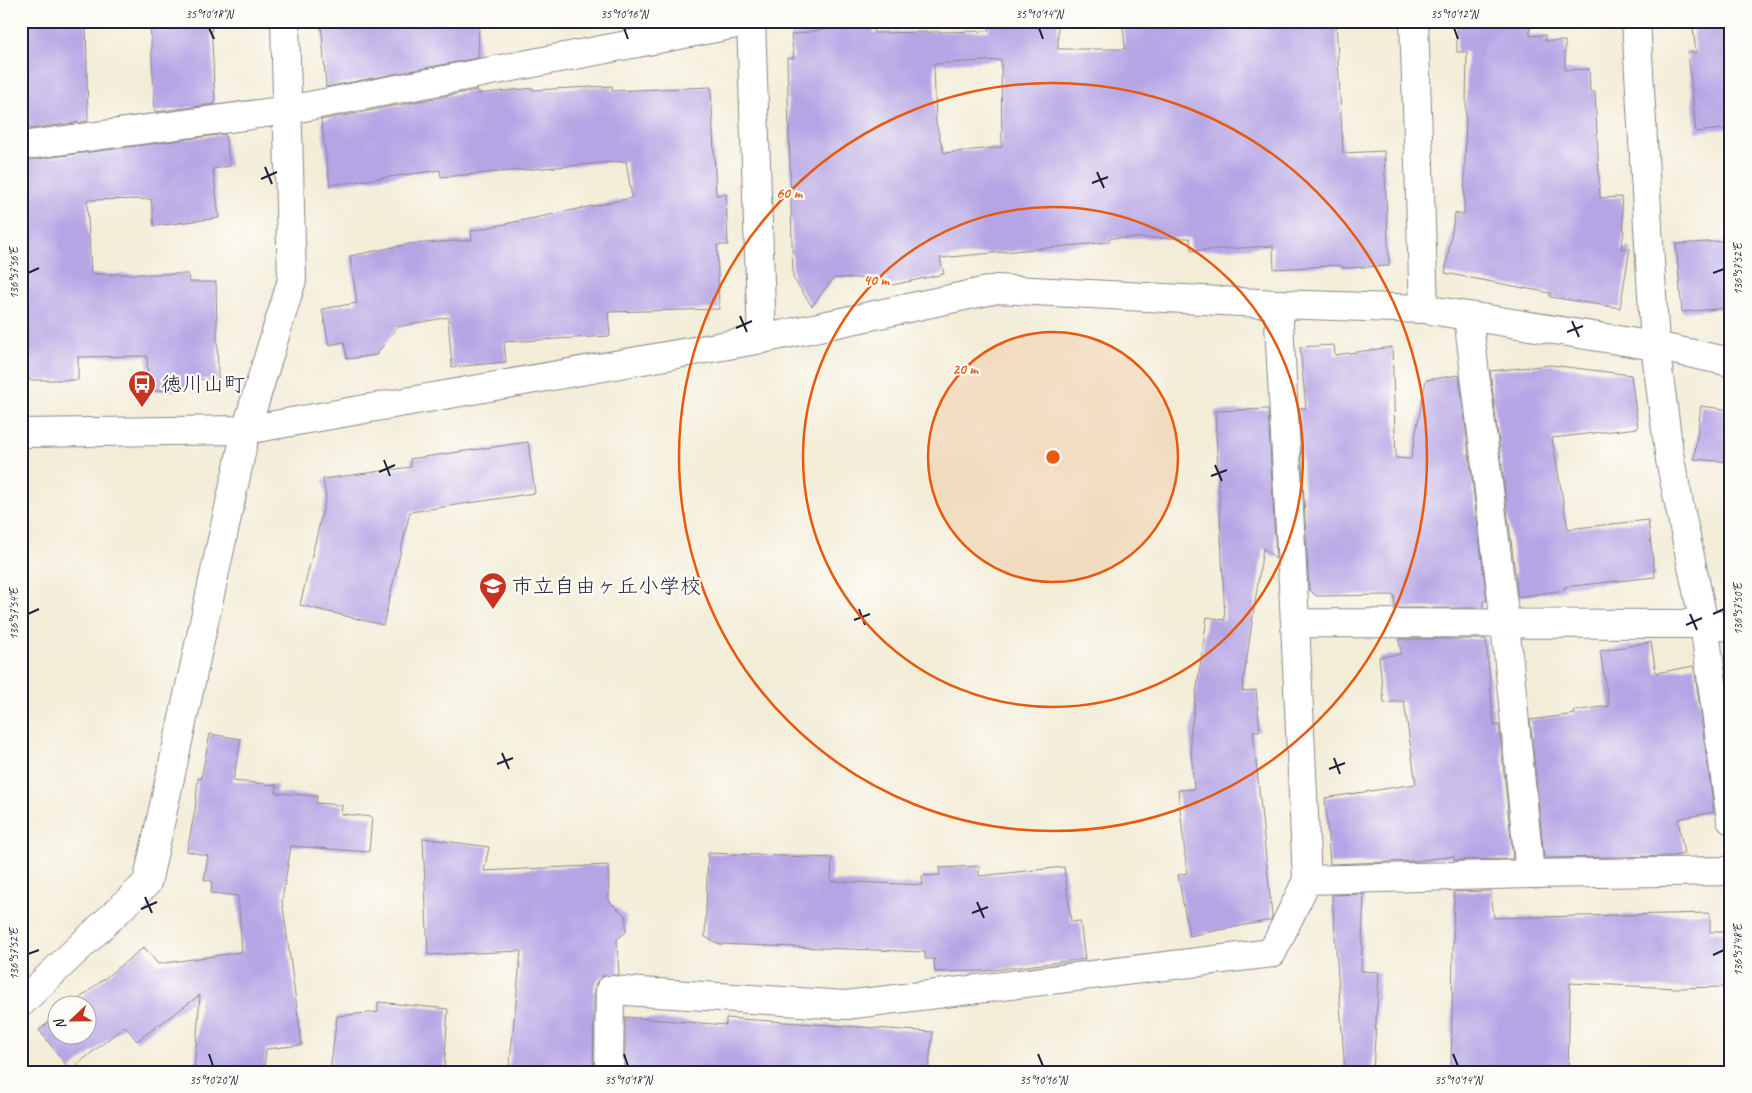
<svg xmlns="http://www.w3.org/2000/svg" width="1752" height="1093" font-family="Caveat,'Klee One',sans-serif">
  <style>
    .building { fill: #b5a5e5; fill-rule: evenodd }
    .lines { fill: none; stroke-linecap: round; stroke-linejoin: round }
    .minor-casing { stroke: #8a888a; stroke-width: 30 }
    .tertiary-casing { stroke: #8a888a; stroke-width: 30 }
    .minor { stroke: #fff; stroke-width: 28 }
    .tertiary { stroke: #fff; stroke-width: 28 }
    .ticks { fill: none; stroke: #22223b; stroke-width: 2 }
    .ring { fill: none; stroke: #e8590c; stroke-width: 2.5 }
    .labels { text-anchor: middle; stroke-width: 4.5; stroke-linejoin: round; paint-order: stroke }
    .poi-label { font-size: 21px; fill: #22223b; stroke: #fdfcf7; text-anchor: start }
    .centre { fill: #e8590c; stroke: #fdfcf7; stroke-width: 2.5 }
    .ring-label { font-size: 15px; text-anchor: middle; font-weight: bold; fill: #e8590c; stroke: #fdfcf7; stroke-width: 4.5; stroke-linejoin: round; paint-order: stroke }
    .neatline { fill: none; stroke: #22223b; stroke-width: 2 }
    .ticks-label { font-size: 12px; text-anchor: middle; fill: #22223b }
  </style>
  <rect width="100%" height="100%" fill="#fdfcf7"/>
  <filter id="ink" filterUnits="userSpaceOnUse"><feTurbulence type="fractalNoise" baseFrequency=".02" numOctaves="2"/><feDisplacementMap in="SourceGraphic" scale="10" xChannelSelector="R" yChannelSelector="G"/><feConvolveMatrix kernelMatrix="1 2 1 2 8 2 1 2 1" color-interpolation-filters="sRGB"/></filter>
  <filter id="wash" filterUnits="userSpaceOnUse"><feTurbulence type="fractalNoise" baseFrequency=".0096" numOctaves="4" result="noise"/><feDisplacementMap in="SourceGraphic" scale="20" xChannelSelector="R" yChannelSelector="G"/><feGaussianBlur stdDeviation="1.12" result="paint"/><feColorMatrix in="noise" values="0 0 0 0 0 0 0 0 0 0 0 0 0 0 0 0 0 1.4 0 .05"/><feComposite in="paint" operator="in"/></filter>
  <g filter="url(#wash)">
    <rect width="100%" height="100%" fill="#f3edd8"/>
    <g id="blocks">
      <path class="building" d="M21 21H86L88 121 29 129 27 94H21Z
        M150 21H211L215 104 155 112Z
        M321 21H479L478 58 326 87Z
        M870 21H872L874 33 989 31V21H1058V49H1125L1123 24H1147V21H1336L1343 153 1384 151 1389 266 1342 268V266L1328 265V266L1274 269 1273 246 1191 251 1190 238H1109V242L940 258 944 274 888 286 887 278H834L812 306 793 278 787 58H794L791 35ZM1001 60 1002 147 944 153 936 123 934 64Z
        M1457 21H1530V36L1545 35V41H1565V70L1589 69 1590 92H1595L1600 198 1621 197 1624 231 1621 249 1630 248 1620 308 1550 297V293L1445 273 1455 213 1464 215 1467 52H1457Z
        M1692 21H1731V128L1696 132 1688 52H1696Z
        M612 86V91L711 87 716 195 726 194 728 245H717L719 309 608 312 610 336 504 342 506 362 452 367 448 317 397 327 376 355 347 359 344 342 329 345 322 309 357 303 350 256 409 244 472 240 471 231 632 198 626 161 441 177 440 170 330 185 321 120 477 90V94L533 88V90Z
        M225 134 230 166 213 169 219 218 154 226 151 199 87 200 91 274H188L189 282H216L218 379 186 380V390L148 391 147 356 78 357V380H27L28 244 23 161Z
        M1723 241 1729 308 1682 312 1676 244Z
        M1334 345 1335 355 1392 347 1396 458 1411 459 1426 380 1459 375 1487 601H1483V608H1395L1394 595 1316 596 1309 589 1299 408H1306L1300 347Z
        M1551 365 1631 375 1638 428 1552 438 1568 529 1648 520 1655 577 1564 587 1565 590 1518 597 1490 371Z
        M1701 406 1731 410V462L1694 459Z
        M1268 409 1276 559 1263 548 1242 691 1256 690 1260 731H1253L1272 916 1271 920 1189 936 1178 875 1187 873 1178 790 1194 789 1190 737 1207 617 1225 620 1215 411Z
        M528 442 535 493 410 512 383 625 300 605 326 497 323 479 411 467 410 459Z
        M1399 639H1486L1494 726 1499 725 1513 859 1454 860V856L1415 861 1330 864 1325 798 1416 784 1404 701 1384 703 1379 657 1401 654Z
        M1651 642 1656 673 1694 666 1714 812 1678 819 1684 854 1672 856 1544 858 1530 720 1575 714 1574 711 1609 706 1600 651Z
        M1731 659V704L1725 660Z
        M210 734 241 739 233 781 277 785 276 793 317 796 316 803 342 805 341 814 372 817 369 852 291 846 282 900 302 1045 266 1049 264 1072H194L200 995 137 1041 125 1026 70 1070 39 1030 58 1015V1036H88V1006H70L144 947 158 964 242 952 238 896 211 893 212 881 204 880 208 856 187 851 195 810 198 778 201 779Z
        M423 838 489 847 484 871 608 865 609 901 626 916V932L617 939 619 975 602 976 597 981 594 989 593 1072H509L521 951 428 955Z
        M708 853 832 858 831 881 923 885 922 876 940 875 939 868 979 866V876L1064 867 1071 922 1080 921 1085 959 984 971 935 972 934 959H925V952L719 944 705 937Z
        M1491 891 1494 918 1710 913V932H1726V987L1676 988 1570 983 1568 1072H1451L1454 892Z
        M1364 894 1361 971 1379 972 1373 1072H1345L1332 895Z
        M378 1002 448 1009 444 1072H330L337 1016 378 1012Z
        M625 1017 726 1025V1018L933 1032 928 1072H625Z"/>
    </g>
  </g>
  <g filter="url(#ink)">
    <use href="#blocks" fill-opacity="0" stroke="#8a888a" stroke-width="1"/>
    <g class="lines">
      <g class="minor-casing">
        <path id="minor" d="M751 21 762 339
          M1414 21 1424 309
          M1636 21 1655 346 1670 460 1704 624 1731 820
          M21 146 288 110 752 21
          M1468 316 1505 623 1530 874
          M1295 623 1704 624 1731 627
          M1307 880 1530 874 1731 871
          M21 1003 147 883 246 430 292 280 285 21
          M609 1072 610 990 846 1005 1272 953 1307 880 1295 623 1278 304"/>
      </g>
      <g class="tertiary-casing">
        <path id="tertiary" d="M21 433 246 430 762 339 997 289 1278 304 1424 309 1655 346 1731 362"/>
      </g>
      <use href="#minor" class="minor"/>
      <use href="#tertiary" class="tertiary"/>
    </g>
  </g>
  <path class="ticks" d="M209 28 214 39M624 28 628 39M1039 28 1043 39M1454 28 1458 39M265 167 272 184M1097 172 1104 188M261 179 277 172M1092 183 1108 177M28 273 39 268M1713 273 1724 269M740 316 747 332M1572 321 1579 337M736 328 752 321M1567 332 1583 326M384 460 390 476M1215 465 1222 481M379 472 395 465M1211 476 1227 470M859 609 865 625M28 614 39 609M1690 614 1697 630M1713 614 1724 609M854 620 870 614M1686 625 1702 618M502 753 509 769M1334 758 1340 774M497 764 513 758M1329 769 1345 763M145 897 152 913M977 902 984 918M141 909 157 902M972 913 988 907M28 954 39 950M1713 955 1724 950M209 1054 213 1066M624 1054 628 1066M1038 1054 1043 1066M1453 1054 1458 1066"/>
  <circle cx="1053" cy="457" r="125" fill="#e8590c" fill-opacity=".12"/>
  <g class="ring">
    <circle cx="1053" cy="457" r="125"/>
    <circle cx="1053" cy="457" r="250"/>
    <circle cx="1053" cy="457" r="374"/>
  </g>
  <defs>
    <g id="bus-pin" transform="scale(1.4375)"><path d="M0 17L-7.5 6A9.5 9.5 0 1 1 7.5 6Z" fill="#c8321e" stroke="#fdfcf7"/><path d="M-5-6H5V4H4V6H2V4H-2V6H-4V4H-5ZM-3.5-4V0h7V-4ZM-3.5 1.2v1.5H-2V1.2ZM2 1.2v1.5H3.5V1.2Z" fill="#fff"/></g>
    <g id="school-pin" transform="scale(1.4375)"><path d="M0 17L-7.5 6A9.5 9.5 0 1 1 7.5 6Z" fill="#c8321e" stroke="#fdfcf7"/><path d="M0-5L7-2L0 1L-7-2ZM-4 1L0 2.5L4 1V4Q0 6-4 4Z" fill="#fff"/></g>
  </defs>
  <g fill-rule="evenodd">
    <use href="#bus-pin" x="142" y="384"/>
    <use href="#school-pin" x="493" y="586"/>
  </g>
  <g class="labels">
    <g class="poi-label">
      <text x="161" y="391">徳川山町</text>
      <text x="512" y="593">市立自由ヶ丘小学校</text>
    </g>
  </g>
  <circle cx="1053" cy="457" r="8" class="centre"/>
  <g class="ring-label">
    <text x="789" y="198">60 m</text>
    <text x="876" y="285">40 m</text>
    <text x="965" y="374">20 m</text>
  </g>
  <rect width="1752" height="1093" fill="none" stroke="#fdfcf7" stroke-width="55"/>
  <g transform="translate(72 1020) rotate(248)"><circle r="24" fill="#fdfcf7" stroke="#a5a5ac"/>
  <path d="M0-4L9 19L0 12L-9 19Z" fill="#c8321e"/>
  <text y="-8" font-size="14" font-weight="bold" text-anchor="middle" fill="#22223b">N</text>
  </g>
  <rect x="28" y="28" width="1696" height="1038" class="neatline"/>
  <g class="ticks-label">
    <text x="209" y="18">35°10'18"N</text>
    <text x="624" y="18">35°10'16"N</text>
    <text x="1039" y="18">35°10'14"N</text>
    <text x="1454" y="18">35°10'12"N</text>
    <text transform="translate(1738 269) rotate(-90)" y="4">136°57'52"E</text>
    <text transform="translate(14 273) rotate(-90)" y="4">136°57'56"E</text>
    <text transform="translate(1738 609) rotate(-90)" y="4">136°57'50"E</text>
    <text transform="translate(14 614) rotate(-90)" y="4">136°57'54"E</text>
    <text transform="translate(1738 950) rotate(-90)" y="4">136°57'48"E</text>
    <text transform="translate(14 954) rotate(-90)" y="4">136°57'52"E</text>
    <text x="213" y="1084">35°10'20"N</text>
    <text x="628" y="1084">35°10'18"N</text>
    <text x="1043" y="1084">35°10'16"N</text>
    <text x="1458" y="1084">35°10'14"N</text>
  </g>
</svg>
